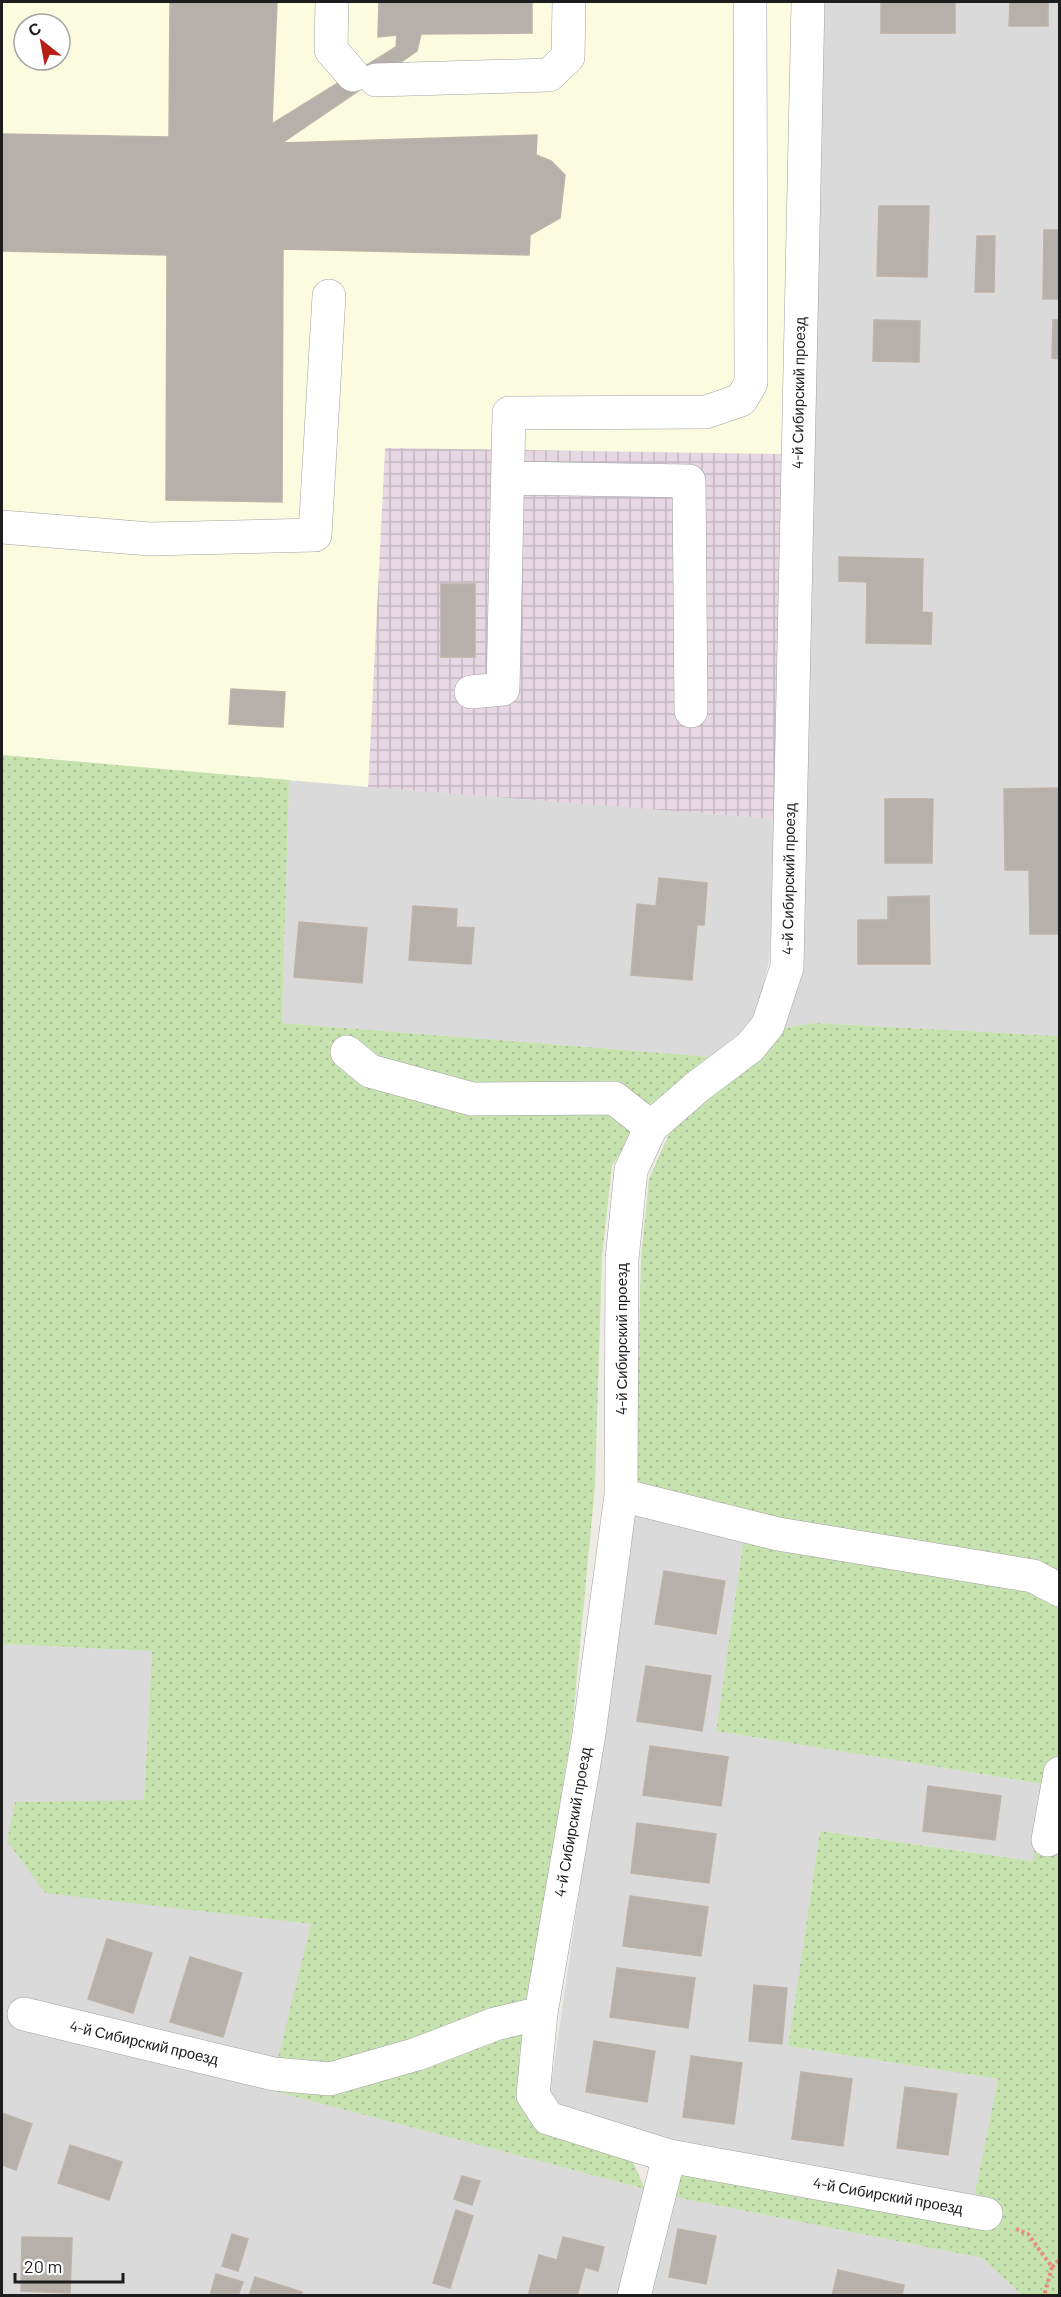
<svg xmlns="http://www.w3.org/2000/svg" width="1061" height="2297" font-family="Barlow,sans-serif">
  <style>
    .residential { fill: #dbdada }
    .industrial { fill: url(#industrial-grid) }
    .education { fill: #fafbdf; fill-rule: evenodd }
    .grass { fill: url(#grass-dots) }
    .building { fill: #b6b0aa; stroke: #bdb3a8; stroke-width: 1.5 }
    .lines { fill: none; stroke-linecap: round; stroke-linejoin: round }
    .minor-casing { stroke: #a1a1a1; stroke-width: 34 }
    .path { stroke: #ea8a78; stroke-width: 4; stroke-dasharray: 3 3; stroke-linecap: butt }
    .minor { stroke: #fff; stroke-width: 33 }
    .labels { text-anchor: middle; stroke-width: 4.5; stroke-linejoin: round; paint-order: stroke }
    .street-label { font-size: 15px; fill: #1d1d1d; stroke: #fff }
  </style>
  <defs>
    <pattern id="industrial-grid" width="8" height="8" patternUnits="userSpaceOnUse" patternTransform="scale(1.5)"><rect width="8" height="8" fill="#e6d7e2"/><path d="M0 4h8M4 0v8" fill="none" stroke="#c5b8c1"/></pattern>
    <pattern id="grass-dots" width="8" height="8" patternUnits="userSpaceOnUse" patternTransform="scale(1.5)"><rect width="8" height="8" fill="#c6e2af"/><path d="M2 2h.1M6 6h.1" fill="none" stroke="#aac196" stroke-width="1.8" stroke-linecap="round"/></pattern>
  </defs>
  <rect width="100%" height="100%" fill="#edebe4"/>
  <path class="residential" d="M820 2H1059V1036L815 1023 781 1028Z
    M289 780 778 819 769 960 756 1021 713 1057 282 1023Z
    M634 1516 744 1536 716 1731 1043 1784 1034 1861 820 1831 788 2046 998 2079 973 2203 559 2115 549 2099Z
    M2 1644 152 1651 144 1800 45 1892 312 1924 271 2090 645 2189 621 2295 2 2296Z
    M670 2196 982 2258 1022 2295 647 2296Z"/>
  <path class="industrial" d="M385 447 788 454 778 819 368 787Z"/>
  <path class="education" d="M2 2H796L788 454 385 448 368 787 2 755ZM24 24H60V60H24Z"/>
  <path class="grass" d="M2 755 289 780 282 1023 713 1057 644 1116 612 1166 602 1255 595 1486 572 1729 519 2057 521 2092 629 2153 645 2189 270 2090 311 1924 45 1893 7 1841 15 1802 144 1800 152 1651 2 1644Z
    M815 1023 1059 1036V2295H1022L982 2258 670 2196 679 2166 973 2203 998 2079 788 2046 820 1831 1033 1861 1043 1784 716 1731 744 1536 634 1516 641 1258 649 1179 669 1134 706 1096 781 1028Z"/>
  <path class="building" d="M170 2H277L272 124 396 47 397 35 378 37 379 2H532V33L421 34 417 51 282 143 537 135 536 155 551 161 565 175 560 218 530 235 529 255 283 249 282 502 166 500 167 255 2 251V134L169 137Z
    M881 2H955V33H881Z
    M1010 2H1048V26H1009Z
    M879 206H929L927 277 877 276Z
    M1044 230H1060V299H1043Z
    M977 236H995L994 292H975Z
    M874 320 920 321 919 362 873 361Z
    M1053 320H1060V359L1052 358Z
    M839 557 923 559 922 612 932 613 931 644 866 643 867 582 839 581Z
    M441 584H475V657H441Z
    M231 689 285 692 283 727 229 724Z
    M1060 788V934H1030L1029 870H1005L1004 789Z
    M885 799H933L932 863H885Z
    M659 878 707 883 704 925H697L692 980 631 975 637 904 656 906Z
    M929 896 930 964H858V920H888V897Z
    M413 906 457 909 456 927 474 928 471 964 409 960Z
    M299 922 367 928 362 983 294 977Z
    M664 1571 725 1581 716 1634 655 1624Z
    M646 1666 711 1676 702 1731 637 1721Z
    M650 1746 728 1757 721 1806 643 1795Z
    M928 1786 1001 1796 995 1840 923 1831Z
    M637 1823 716 1834 709 1883 631 1873Z
    M630 1896 708 1907 701 1956 623 1946Z
    M107 1939 152 1953 133 2013 88 1999Z
    M190 1957 242 1973 223 2037 170 2022Z
    M617 1968 695 1978 688 2028 610 2017Z
    M754 1985 787 1988 782 2044 749 2041Z
    M594 2041 655 2051 647 2102 586 2092Z
    M691 2056 742 2063 734 2124 683 2117Z
    M801 2072 852 2079 843 2146 792 2139Z
    M905 2087 957 2094 948 2155 897 2148Z
    M2 2113 32 2124 16 2170 2 2165Z
    M70 2145 122 2162 109 2200 58 2183Z
    M462 2176 480 2181 472 2205 454 2199Z
    M456 2210 473 2216 450 2288 433 2283Z
    M678 2229 716 2236 706 2284 669 2277Z
    M232 2234 248 2239 238 2271 222 2266Z
    M22 2237 72 2238 70 2293 21 2291Z
    M563 2237 604 2247 598 2271 585 2267 577 2296H528L539 2255 557 2260Z
    M838 2270 904 2285 902 2296H832Z
    M216 2274 243 2282 238 2296H210Z
    M255 2277 302 2292 301 2296H249Z"/>
  <g class="lines">
    <g class="minor-casing">
      <path id="minor" d="M332 2 331 50 353 75
        M376 80 549 75 568 57 569 2
        M508 478 689 481 691 711
        M2 527 150 539 315 535 329 296
        M471 692 503 689 509 413 706 412 741 400 751 383 750 2
        M347 1052 370 1071 472 1099 614 1098 651 1127
        M621 1495 778 1534 1033 1576 1060 1590
        M1048 1840 1060 1773
        M541 2013 589 1734 621 1495 622 1259 631 1170 651 1127 697 1087 750 1047 768 1025 787 967 808 2
        M24 2014 274 2074 330 2079 417 2054 495 2024 541 2013 533 2095 548 2118 669 2156 986 2214
        M634 2296 669 2156"/>
    </g>
    <path class="path" d="M1016 2229 1028 2234 1052 2267 1044 2296
      M1052 2267 1060 2259"/>
    <use href="#minor" class="minor"/>
  </g>
  <g class="labels">
    <g class="street-label">
      <text transform="translate(799 393) rotate(-89)" y="5">4-й Сибирский проезд</text>
      <text transform="translate(789 879) rotate(-89)" y="5">4-й Сибирский проезд</text>
      <text transform="translate(622 1339) rotate(-90)" y="5">4-й Сибирский проезд</text>
      <text transform="translate(573 1822) rotate(-80)" y="5">4-й Сибирский проезд</text>
      <text transform="translate(144 2043) rotate(13)" y="5">4-й Сибирский проезд</text>
      <text transform="translate(888 2196) rotate(10)" y="5">4-й Сибирский проезд</text>
    </g>
  </g>
  <rect width="1061" height="2297" fill="none" stroke="#1d1d1d" stroke-width="6"/>
  <g transform="translate(42 42) rotate(329)"><circle r="28" fill="#ffffff" stroke="#a5a5a5" stroke-width="1.5"/>
  <path d="M0-4.5L10 22L0 15L-10 22Z" fill="#b51d16"/>
  <text y="-9" font-size="16" font-weight="bold" text-anchor="middle" fill="#1d1d1d">С</text>
  </g>
  <path d="M15 2273v9h108v-9" fill="none" stroke="#1d1d1d" stroke-width="3"/>
  <text x="24" y="2273" font-size="18" fill="#1d1d1d" stroke="#ffffff" stroke-width="4.5" paint-order="stroke">20 m</text>
</svg>
